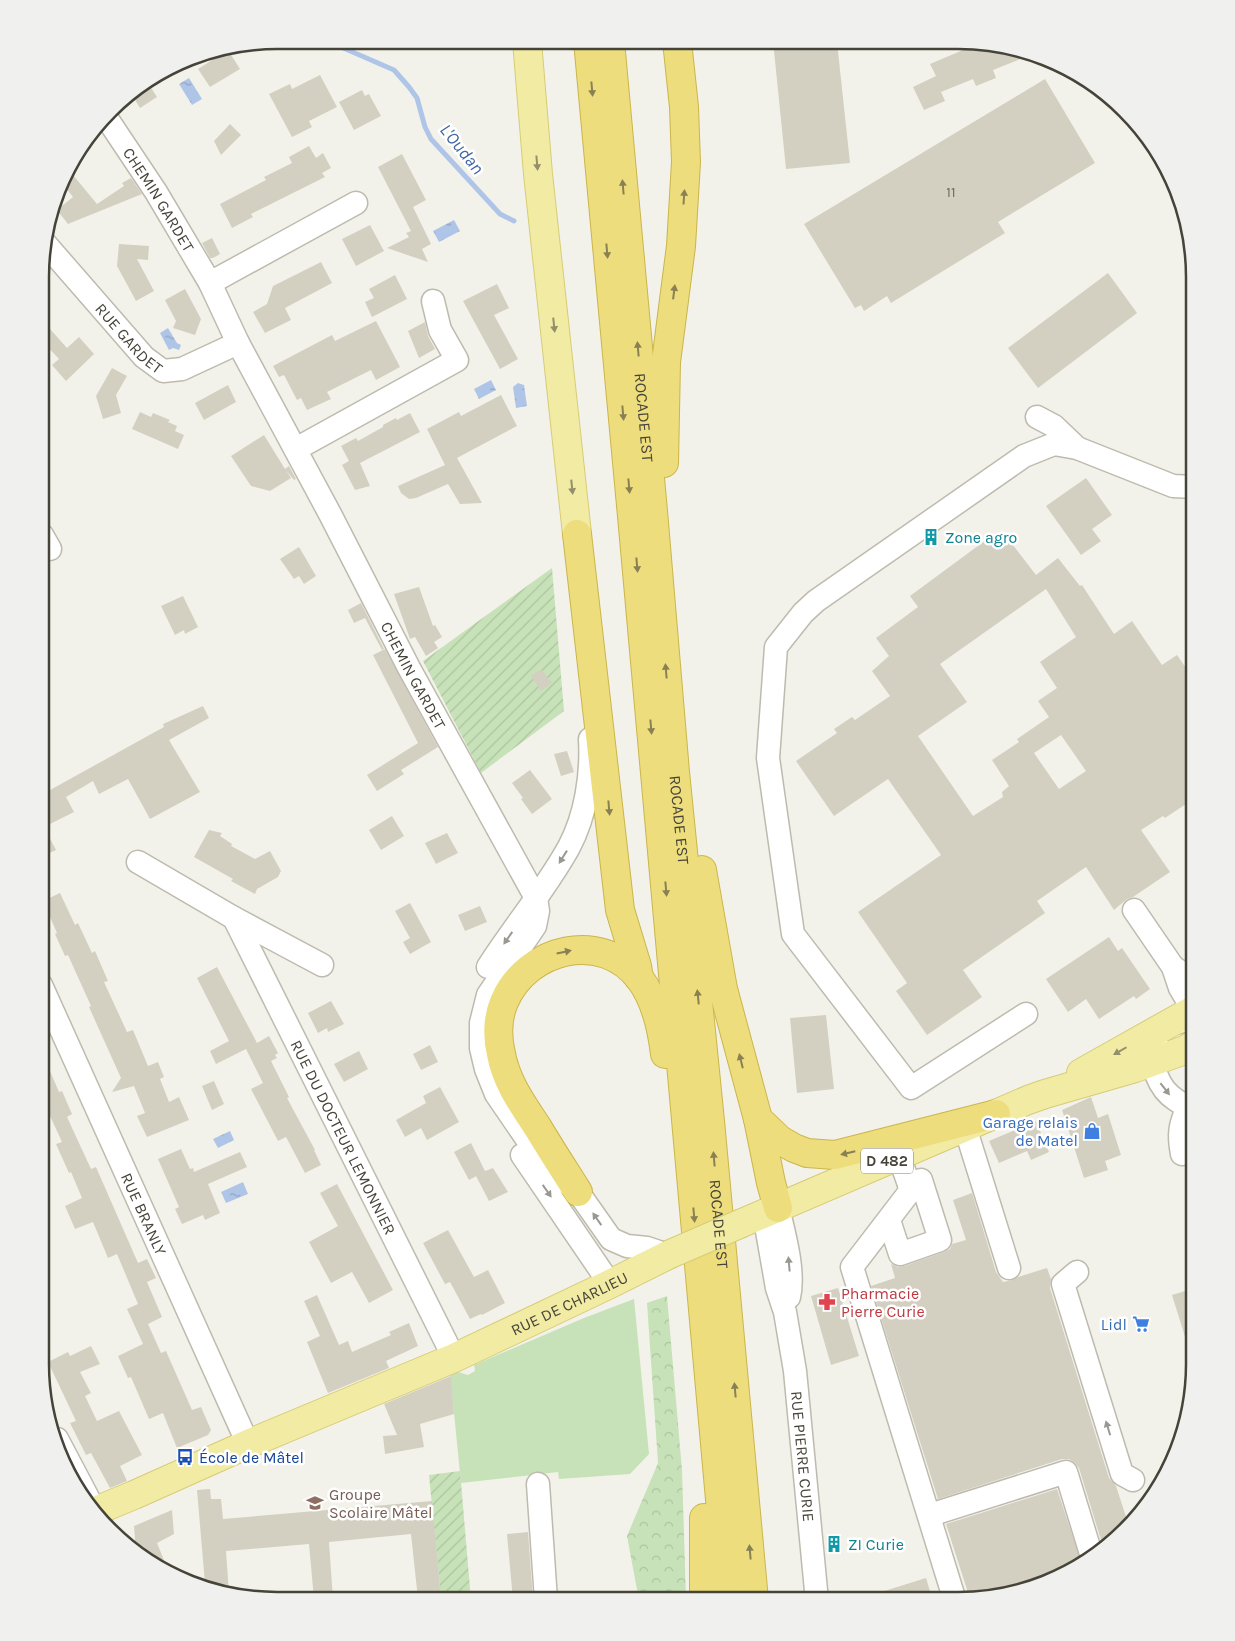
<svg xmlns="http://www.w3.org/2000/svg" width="1235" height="1641" font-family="Karla,sans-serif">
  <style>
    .green { fill: #c7e2b8 }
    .forest { fill: url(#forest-crowns) }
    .garden { fill: url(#garden-furrows) }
    .water { fill: url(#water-ripples) }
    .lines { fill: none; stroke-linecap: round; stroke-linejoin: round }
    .stream { stroke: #afc5e8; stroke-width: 5 }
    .building { fill: #d3d0c1; fill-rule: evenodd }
    .minor-casing { stroke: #bebbae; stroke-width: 25 }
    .major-casing { stroke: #d6cc76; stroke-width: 30 }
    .highway-casing { stroke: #cbb54d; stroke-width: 30 }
    .minor { stroke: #fff; stroke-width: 22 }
    .major { stroke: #f2eba4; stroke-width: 28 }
    .highway { stroke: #eddd7c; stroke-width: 28 }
    .major-bridge-casing { stroke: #d6cc76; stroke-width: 30; stroke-linecap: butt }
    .major-bridge { stroke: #f2eba4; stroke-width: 28 }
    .oneway { fill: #898154 }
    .oneway2 { fill: #938f69 }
    .oneway3 { fill: #999892 }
    .labels { text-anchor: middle; stroke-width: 5; stroke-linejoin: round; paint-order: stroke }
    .number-label { font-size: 14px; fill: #69675b }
    .shield { fill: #fff; stroke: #7e7c74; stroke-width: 1 }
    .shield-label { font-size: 15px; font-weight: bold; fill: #464439 }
    .street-label { font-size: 16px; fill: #464439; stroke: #fff }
    .culture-label { font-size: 16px; fill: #0d838f; stroke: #fff; text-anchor: start }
    .shop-label { font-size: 16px; fill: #366cbe; stroke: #fff; text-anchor: end }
    .health-label { font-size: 16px; fill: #be3a42; stroke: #fff; text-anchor: start }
    .transit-label { font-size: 16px; fill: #164399; stroke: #fff; text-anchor: start }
    .education-label { font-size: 16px; fill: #785e54; stroke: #fff; text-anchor: start }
    .water-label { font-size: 18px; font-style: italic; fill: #3f66a6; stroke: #fff }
    .rim { fill: none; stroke: #464439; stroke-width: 2.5 }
  </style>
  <defs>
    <pattern id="forest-crowns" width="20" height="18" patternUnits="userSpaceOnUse" patternTransform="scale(1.25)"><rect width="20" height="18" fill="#c7e2b8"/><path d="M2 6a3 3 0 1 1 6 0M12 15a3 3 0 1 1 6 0" fill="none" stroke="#acc39f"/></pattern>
    <pattern id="garden-furrows" width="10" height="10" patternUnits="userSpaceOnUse" patternTransform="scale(1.25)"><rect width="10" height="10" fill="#c7e2b8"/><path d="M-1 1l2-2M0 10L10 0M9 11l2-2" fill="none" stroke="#acc39f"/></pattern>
    <pattern id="water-ripples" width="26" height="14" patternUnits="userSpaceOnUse" patternTransform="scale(1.25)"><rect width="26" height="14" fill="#afc5e8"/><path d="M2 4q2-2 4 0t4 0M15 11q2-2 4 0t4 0" fill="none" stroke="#90a2bd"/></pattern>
  </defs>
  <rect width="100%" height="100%" fill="#f3f2ea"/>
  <path class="green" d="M634 1299 649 1454 630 1474 559 1479 558 1472 461 1483 450 1373 458 1372 468 1375 475 1371 474 1365 584 1318Z"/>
  <path class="forest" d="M667 1296 682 1470 686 1600H639L627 1536 658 1463 647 1303Z"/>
  <path class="garden" d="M552 568 564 711 481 773 423 661Z
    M460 1471 471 1600H441L429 1475Z"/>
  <path class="water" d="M189 78 202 99 192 105 179 84Z
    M454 220 460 231 439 242 433 231Z
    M168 328 177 343 181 345 179 350 173 348 169 350 160 333Z
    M491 380 496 390 479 399 474 389Z
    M518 383 524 385 527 406 516 408 513 387Z
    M230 1131 234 1140 218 1148 213 1139Z
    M243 1182 248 1194 226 1203 221 1192Z"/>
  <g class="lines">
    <path class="stream" d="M298 40H299
      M325 40 394 70 409 87 417 98 425 127 431 139 500 214 514 221"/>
  </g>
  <path class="building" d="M773 41 837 42 850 163 786 169Z
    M982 42H990L1033 54 993 70 996 78 976 86 973 79 941 92 945 101 924 110 913 87 936 76 930 64Z
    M228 50 240 69 210 87 198 69Z
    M320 75 337 107 309 121 312 127 292 137 269 94 290 84 292 89Z
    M1045 79 1095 163 998 222 1005 233 891 303 887 296 864 311 861 305 855 308 804 224Z
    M148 83 157 97 140 108 131 93Z
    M362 90 365 96 369 94 381 116 354 130 339 102Z
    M230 124 241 135 221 155 214 141Z
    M309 146 316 158 323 153 331 168 322 173 325 177 251 214 253 217 232 228 220 204 266 180 264 177 292 163 289 157Z
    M402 154 426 200 413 207 431 244 422 249 428 262 387 248 409 237 406 233 411 231 378 167Z
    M68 169 97 204 124 186 122 183 131 178 142 194 68 224 57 210 73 197 63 184Z
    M370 225 384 251 356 266 342 239Z
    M212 238 220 254 213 258H210L202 243Z
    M119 244 149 246 148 260 137 259 154 291 136 301 117 266Z
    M321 262 332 283 285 308 291 320 265 333 253 312 267 304 273 286Z
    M1108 273 1137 313 1038 388 1008 348Z
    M395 275 407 299 372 317 365 302 374 298 369 289Z
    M497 284 509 308 494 315 518 359 500 369 463 301Z
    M185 289 201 319 195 335 173 328 176 321 165 300Z
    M42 320 67 348 79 337 94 354 66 381 52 365 59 359 42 341Z
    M376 321 400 367 376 380 371 370 327 392 331 399 307 410 301 398 297 400 284 375 279 377 273 366 332 335 335 341Z
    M425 322 428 336 435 349 419 358 408 331Z
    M112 368 127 376 116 395 121 413 103 419 96 396Z
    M228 385 236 402 204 420 195 403Z
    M501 395 517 426 457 458 482 503 460 504 448 484 416 498 409 499 401 493 398 486 445 465 427 429 459 412 461 416Z
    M140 412 151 417 153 413 170 420 168 422 177 426 175 431 184 435 178 449 132 429Z
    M410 413 420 432 360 463 370 486 355 490 342 465 349 461 341 446 356 438 358 441 383 427V425L396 418 397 420Z
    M264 435 285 469 289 466 296 479 294 480 286 470 291 478 270 491 251 486 231 456Z
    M1086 478 1112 515 1092 529 1101 541 1081 555 1046 506Z
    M994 534 1006 536 1036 575 1058 558 1080 586 1082 585 1114 634 1132 621 1162 665 1177 655 1195 681V798L1165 818 1163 816 1141 830 1170 872 1133 897 1127 899 1114 910 1086 867 1037 901 1045 913 963 970 982 997 927 1035 896 991 907 983 858 912 941 855 888 779 834 816 796 761 837 733 834 729 852 717 855 720 890 696 872 671 889 656 876 638 918 607 910 596ZM1046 589 1076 637 1040 662 1057 688 1038 701 1049 717 1017 739 1019 742 992 760 1009 786 1002 792 1003 797 973 816 918 736 967 702 940 664ZM1061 735 1086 771 1059 789 1034 753Z
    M299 547 316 576 304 584 299 576 294 579 280 559Z
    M419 587 433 626 435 625 442 637 434 642 438 648 426 656 415 637 410 639 394 594Z
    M183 596 198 627 185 634 184 630 175 635 161 606Z
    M361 603 384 649 382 650 365 618 354 623 348 610Z
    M385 649 438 747 401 770 404 774 377 791 367 775 418 743 373 655Z
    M541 669 552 683 541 691 531 676Z
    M203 706 209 718 169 740 200 792 150 819 128 779 99 794 93 781 66 797 74 812 44 827 56 850 41 857V795L164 727 163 724Z
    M567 751 574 772 561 776 554 754Z
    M530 770 552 799 532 814 521 799 523 798 512 783Z
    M392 816 404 836 381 850 369 830Z
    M209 830 222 833 220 836 232 844 231 846 255 859 270 851 281 871 278 877 257 889 255 894 231 881 233 879 194 857Z
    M447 833 458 853 436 864 425 843Z
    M60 893 75 925 78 923 92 953 95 951 108 981 104 982 127 1032 133 1030 148 1066 158 1062 164 1077 160 1079 169 1102 179 1097 189 1120 147 1137 137 1116 145 1113 134 1086 112 1092 121 1078 89 1007 91 1006 68 955 65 956 55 934 57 933 43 901Z
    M410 903 431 942 410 954 403 942 410 938 395 911Z
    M480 906 487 922 465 931 458 915Z
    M1109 937 1118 951 1122 948 1150 989 1136 999 1134 996 1099 1019 1086 999 1068 1012 1046 979Z
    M217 967 257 1043 269 1036 278 1053 275 1055 277 1058 271 1061 289 1097 287 1098 315 1150H314L321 1165 305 1173 286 1137 278 1141 251 1089 263 1083 246 1049 216 1064 210 1051 229 1041 197 978Z
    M331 1001 344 1024 328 1032 327 1028 318 1033 308 1013Z
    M826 1015 834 1089 797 1093 790 1018Z
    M430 1045 438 1062 421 1070 413 1054Z
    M41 1050 59 1092 62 1091 72 1114 67 1117 91 1169 96 1167 138 1263 147 1259 156 1278 147 1282 162 1317 148 1324 161 1353 166 1351 192 1410 201 1407 211 1430 208 1435 177 1448 163 1413 149 1419 131 1377 128 1378 118 1356 143 1344 127 1309 138 1304 117 1254 108 1258 93 1222 75 1229 65 1206 82 1198 71 1172 69 1173 56 1144 62 1142 40 1094Z
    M359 1051 368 1069 344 1082 334 1064Z
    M214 1081 224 1104 212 1110 202 1086Z
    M440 1087 459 1122 427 1140 421 1128 405 1137 396 1120 426 1103 423 1096Z
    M1091 1097 1098 1118 1108 1114 1121 1155 1105 1161 1108 1170 1084 1178 1062 1110Z
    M1036 1121 1049 1152 1031 1160 1027 1151 999 1163 989 1141Z
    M471 1143 485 1171 493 1168 508 1192 489 1201 476 1176 480 1174 469 1180 454 1152Z
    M181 1149 190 1169 193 1168 194 1172 240 1152 247 1167 208 1184 220 1213 205 1220 203 1215 182 1224 175 1209 179 1207 158 1159Z
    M337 1184 393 1290 369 1303 352 1272 331 1283 309 1242 338 1226 320 1193Z
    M972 1193 996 1272 1003 1282 1013 1280 1018 1277 1047 1268 1051 1279 1050 1288 1109 1478 1116 1486 1129 1526 1114 1543 1104 1550 1079 1468 1075 1463 1069 1459H1062L938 1499 871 1286 895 1278 891 1264 898 1267 904 1266 944 1252 950 1249 952 1244 966 1240 953 1200Z
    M448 1230 474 1277 488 1270 505 1303 482 1315 481 1314 470 1319 450 1282 445 1284 423 1243Z
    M838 1288 859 1356 831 1365 811 1296Z
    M1195 1288 1194 1356H1191L1172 1295Z
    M317 1295 339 1345 348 1341 352 1352 391 1335 389 1332 409 1323 418 1346 386 1361 389 1368 328 1393 307 1342 320 1336 304 1301Z
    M91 1346 100 1364 80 1372 91 1393 85 1396 97 1421 119 1411 142 1455 120 1466 127 1481 110 1488 91 1453 86 1455 70 1423 76 1421 48 1362 68 1352 70 1356Z
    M451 1376 454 1414 420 1424 424 1447 385 1454 383 1436 397 1435 384 1404Z
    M210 1489 211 1499H221L223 1519 432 1501 441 1600 418 1599 411 1534 329 1542 333 1599H314L309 1544 226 1551 229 1593 205 1584 197 1490Z
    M1057 1489 1082 1564 1064 1576 970 1599 946 1524Z
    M172 1510 174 1534 157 1543 168 1570 145 1561 136 1553 134 1526Z
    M528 1532 533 1600H513L507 1534Z
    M926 1578 933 1601H863L862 1598Z"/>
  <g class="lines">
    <g class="minor-casing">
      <g id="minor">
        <path id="s1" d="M106 117 156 192 210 283 238 343 330 514 409 668 536 898 538 911 535 926 488 995 481 1023V1048L486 1069 496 1094 533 1148 552 1171 578 1192 611 1239 627 1246 647 1248 668 1255"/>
        <path id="s2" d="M43 241 144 357 163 371 182 369 238 343"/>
        <path d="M210 283 356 203"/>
        <path d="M1037 417 1054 426 1077 448"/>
        <path d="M296 449 457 360 440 330 433 301"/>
        <path d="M42 535 50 549"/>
        <path d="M138 862 234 918 322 965"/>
        <path d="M1134 910 1173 967"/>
        <path id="s3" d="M234 918 454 1358"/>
        <path d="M488 967C514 926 546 889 569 847 586 815 592 775 590 739"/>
        <path id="s4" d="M41 985 248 1444"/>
        <path d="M1026 1014 911 1088 793 934 768 758 776 647 803 613 816 601 1024 456 1054 444 1077 448 1173 486 1195 487"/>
        <path d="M1180 1022 1193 1010 1180 988 1173 967 1195 981"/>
        <path d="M1157 1045C1148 1064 1159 1089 1176 1100 1181 1104 1188 1106 1195 1108"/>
        <path d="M1188 1106C1180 1125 1178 1133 1182 1154L1195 1145"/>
        <path d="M965 1127 1009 1268"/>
        <path d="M522 1155 610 1284"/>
        <path d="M899 1156 911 1190 852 1267 955 1601"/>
        <path d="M778 1208C784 1233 795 1272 789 1297"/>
        <path id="s5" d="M764 1214 777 1288 785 1312 795 1371 817 1601"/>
        <path d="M889 1220 900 1254 940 1240 921 1180 909 1184"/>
        <path d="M1077 1272 1063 1284 1122 1474 1133 1480"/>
        <path d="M57 1439 95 1511"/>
        <path d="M538 1484 546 1600"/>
        <path d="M930 1515 1066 1472 1092 1557"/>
      </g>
    </g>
    <g class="major-casing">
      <g id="major">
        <path d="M527 41 538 174 577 534"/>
        <path d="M1081 1073 1195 1009"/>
        <path d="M742 1223 1028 1100 1045 1094 1135 1068 1185 1050 1195 1044"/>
        <path id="s6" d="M93 1512 134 1495 248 1444 454 1358 610 1284 668 1255"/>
      </g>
    </g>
    <g class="highway-casing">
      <g id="highway">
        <path d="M588 41 632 516 729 1600"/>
        <path id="s7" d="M610 41 653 511 675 772 710 1121 754 1600"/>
        <path d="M664 463 666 362 681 246 686 162 684 107 677 41"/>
        <path d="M577 534 620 910 637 966 639 978"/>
        <path d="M702 870 723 989 758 1119 780 1140 794 1148 807 1153 835 1155 996 1114"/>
        <path d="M758 1119 771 1183 778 1208"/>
        <path d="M578 1192C565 1171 551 1150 538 1128 523 1105 506 1082 501 1054 497 1038 497 1018 504 1002 527 948 602 929 640 979 655 999 662 1029 665 1054"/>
        <path d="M704 1518V1600"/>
      </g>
    </g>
    <use href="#minor" class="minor"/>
    <use href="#major" class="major"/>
    <use href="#highway" class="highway"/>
    <g class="major-bridge-casing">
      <path id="major-bridge" d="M668 1255 742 1223"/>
    </g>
    <use href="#major-bridge" class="major-bridge"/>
  </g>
  <defs><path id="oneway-solid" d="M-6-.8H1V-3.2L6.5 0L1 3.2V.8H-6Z" transform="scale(1.25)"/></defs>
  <g class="oneway">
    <use href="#oneway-solid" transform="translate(592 89) rotate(85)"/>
    <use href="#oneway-solid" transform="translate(623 187) rotate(-95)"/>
    <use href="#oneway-solid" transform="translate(684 197) rotate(-86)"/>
    <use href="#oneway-solid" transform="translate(607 251) rotate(85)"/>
    <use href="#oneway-solid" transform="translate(674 292) rotate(-83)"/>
    <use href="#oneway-solid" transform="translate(638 349) rotate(-95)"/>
    <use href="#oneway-solid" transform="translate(623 413) rotate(85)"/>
    <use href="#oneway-solid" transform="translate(629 486) rotate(85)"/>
    <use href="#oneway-solid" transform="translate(637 565) rotate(85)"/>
    <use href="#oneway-solid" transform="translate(666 671) rotate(-95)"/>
    <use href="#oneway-solid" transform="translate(651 727) rotate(85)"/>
    <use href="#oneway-solid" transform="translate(609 808) rotate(85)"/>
    <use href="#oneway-solid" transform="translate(666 889) rotate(85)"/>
    <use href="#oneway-solid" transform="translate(564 952) rotate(-12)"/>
    <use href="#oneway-solid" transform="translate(698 997) rotate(-96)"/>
    <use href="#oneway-solid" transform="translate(741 1061) rotate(-104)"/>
    <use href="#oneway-solid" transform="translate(848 1153) rotate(167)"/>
    <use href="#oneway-solid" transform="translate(714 1159) rotate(-95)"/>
    <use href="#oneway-solid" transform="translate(694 1215) rotate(85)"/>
    <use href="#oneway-solid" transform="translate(735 1390) rotate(-95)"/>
    <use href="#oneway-solid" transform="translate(750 1552) rotate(-95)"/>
  </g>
  <g class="oneway2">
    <use href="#oneway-solid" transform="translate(537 163) rotate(85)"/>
    <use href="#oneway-solid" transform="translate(554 325) rotate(84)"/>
    <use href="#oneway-solid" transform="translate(572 487) rotate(84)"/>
    <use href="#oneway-solid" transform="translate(1120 1051) rotate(150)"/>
  </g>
  <g class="oneway3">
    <use href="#oneway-solid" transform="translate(563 857) rotate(122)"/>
    <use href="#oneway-solid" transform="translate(508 938) rotate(125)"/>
    <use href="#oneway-solid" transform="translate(1165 1089) rotate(52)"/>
    <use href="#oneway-solid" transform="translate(547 1191) rotate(55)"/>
    <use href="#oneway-solid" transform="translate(597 1219) rotate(-125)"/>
    <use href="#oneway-solid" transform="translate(789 1264) rotate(-95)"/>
    <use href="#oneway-solid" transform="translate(1108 1428) rotate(-107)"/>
  </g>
  <defs>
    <g id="building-bare" transform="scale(1.35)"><path d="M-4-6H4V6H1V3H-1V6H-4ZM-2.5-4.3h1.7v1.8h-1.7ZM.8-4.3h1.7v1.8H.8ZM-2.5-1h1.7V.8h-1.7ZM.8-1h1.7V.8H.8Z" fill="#0f9aa8" stroke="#fff" stroke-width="2.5" paint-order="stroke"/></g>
    <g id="shop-bare" transform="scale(1.35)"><path d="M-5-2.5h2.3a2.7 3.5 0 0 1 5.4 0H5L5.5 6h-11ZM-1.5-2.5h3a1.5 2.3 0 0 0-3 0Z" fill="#3f7fe0" stroke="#fff" stroke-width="2.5" paint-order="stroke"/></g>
    <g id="pharmacy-bare" transform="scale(1.35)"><path d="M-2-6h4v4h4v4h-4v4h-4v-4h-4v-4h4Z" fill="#e0444e" stroke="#fff" stroke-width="2.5" paint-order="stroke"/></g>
    <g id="supermarket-bare" transform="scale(1.35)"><path d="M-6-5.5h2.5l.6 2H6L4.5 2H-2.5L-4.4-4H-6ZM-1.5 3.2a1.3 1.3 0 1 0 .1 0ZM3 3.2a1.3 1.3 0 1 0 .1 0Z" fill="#3f7fe0" stroke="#fff" stroke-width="2.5" paint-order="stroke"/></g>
    <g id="bus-bare" transform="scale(1.35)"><path d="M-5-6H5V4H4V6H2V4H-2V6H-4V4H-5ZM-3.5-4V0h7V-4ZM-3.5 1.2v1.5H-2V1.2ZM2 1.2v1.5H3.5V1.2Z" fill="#1a4fb4" stroke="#fff" stroke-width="2.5" paint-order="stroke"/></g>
    <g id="school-bare" transform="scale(1.35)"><path d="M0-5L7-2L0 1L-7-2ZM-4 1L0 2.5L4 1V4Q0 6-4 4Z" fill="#8d6e63" stroke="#fff" stroke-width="2.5" paint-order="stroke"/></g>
  </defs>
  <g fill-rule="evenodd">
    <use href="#building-bare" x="931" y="537"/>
    <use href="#shop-bare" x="1092" y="1131"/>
    <use href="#pharmacy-bare" x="827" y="1302"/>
    <use href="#supermarket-bare" x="1141" y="1324"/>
    <use href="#bus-bare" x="185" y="1457"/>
    <use href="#school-bare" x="315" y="1503"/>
    <use href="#building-bare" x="834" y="1544"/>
  </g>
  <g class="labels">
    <g class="number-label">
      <text x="951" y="197">11</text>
    </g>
    <rect class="shield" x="861" y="1148.5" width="52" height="25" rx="4"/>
    <g class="shield-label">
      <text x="887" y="1166">D 482</text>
    </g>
    <g class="street-label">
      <text dy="6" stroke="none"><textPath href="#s1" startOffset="98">CHEMIN GARDET</textPath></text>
      <text dy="6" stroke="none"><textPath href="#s2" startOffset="130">RUE GARDET</textPath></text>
      <text dy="6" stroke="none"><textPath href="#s7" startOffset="378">ROCADE EST</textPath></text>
      <text dy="6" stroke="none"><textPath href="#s1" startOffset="638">CHEMIN GARDET</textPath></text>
      <text dy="6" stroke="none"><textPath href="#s7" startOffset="782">ROCADE EST</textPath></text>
      <text dy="6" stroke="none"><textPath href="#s3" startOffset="245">RUE DU DOCTEUR LEMONNIER</textPath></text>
      <text dy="6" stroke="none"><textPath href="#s4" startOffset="251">RUE BRANLY</textPath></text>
      <text dy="6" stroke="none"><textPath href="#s7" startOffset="1188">ROCADE EST</textPath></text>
      <text dy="6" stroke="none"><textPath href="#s6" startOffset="520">RUE DE CHARLIEU</textPath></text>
      <text dy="6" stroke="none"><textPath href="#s5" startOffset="246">RUE PIERRE CURIE</textPath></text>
    </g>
    <g class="culture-label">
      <text x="945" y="543">Zone agro</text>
      <text x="848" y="1550">ZI Curie</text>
    </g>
    <g class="shop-label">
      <text x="1078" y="1128">Garage relais<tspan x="1078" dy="18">de Matel</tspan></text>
      <text x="1127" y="1330">Lidl</text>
    </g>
    <g class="health-label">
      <text x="841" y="1299">Pharmacie<tspan x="841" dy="18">Pierre Curie</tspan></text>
    </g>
    <g class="transit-label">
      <text x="199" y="1463">École de Mâtel</text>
    </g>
    <g class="education-label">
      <text x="329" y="1500">Groupe<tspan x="329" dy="18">Scolaire Mâtel</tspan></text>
    </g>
    <g class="water-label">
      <text transform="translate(462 149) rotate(51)" y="6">L'Oudan</text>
    </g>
  </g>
  <path d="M0 0H1235V1641H0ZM277 49H958A228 228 0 0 1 1186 277V1364A228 228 0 0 1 958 1592H277A228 228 0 0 1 49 1364V277A228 228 0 0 1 277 49Z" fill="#f0f0ef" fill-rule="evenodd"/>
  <path class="rim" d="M277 49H958A228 228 0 0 1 1186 277V1364A228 228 0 0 1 958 1592H277A228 228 0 0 1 49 1364V277A228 228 0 0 1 277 49Z"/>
</svg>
